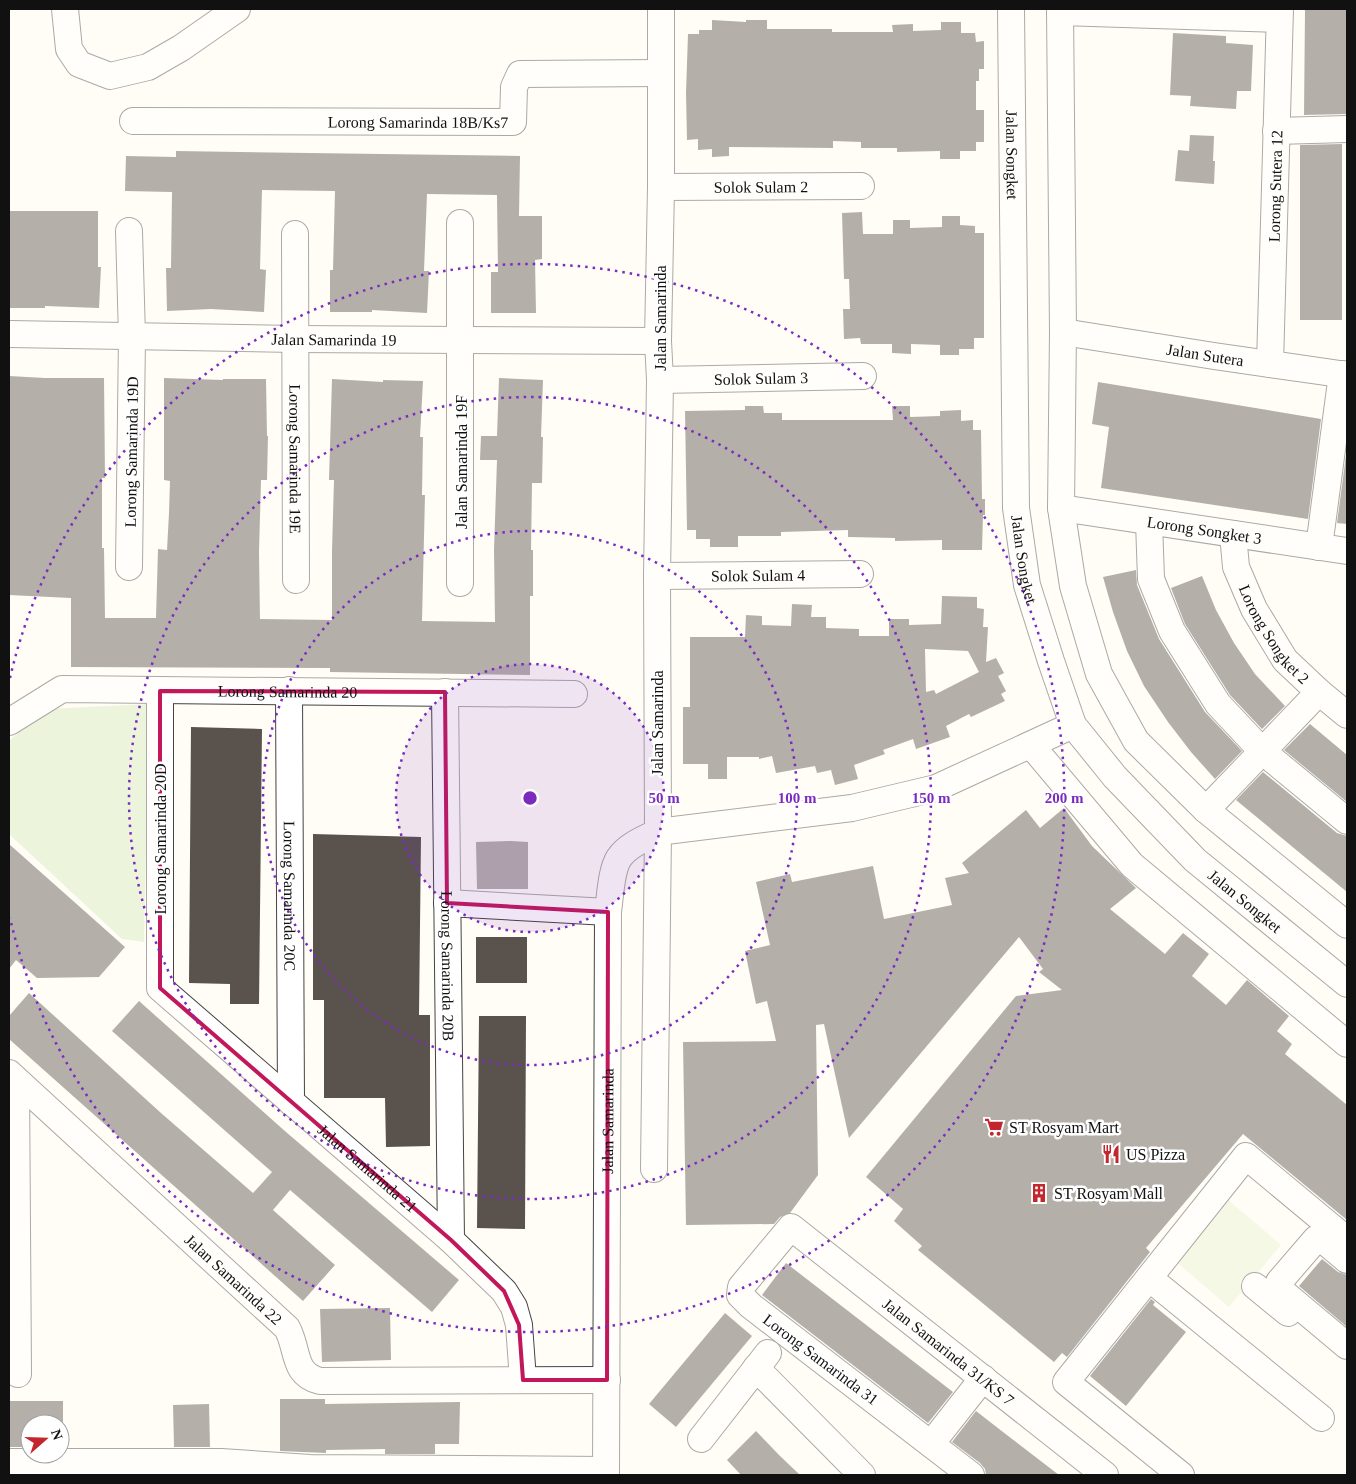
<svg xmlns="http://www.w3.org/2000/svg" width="1356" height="1484" font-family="'Times New Roman',serif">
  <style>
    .green { fill: #d5ebbd }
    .pitch { fill: #e6f2cf }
    .building { fill: #5a524d; fill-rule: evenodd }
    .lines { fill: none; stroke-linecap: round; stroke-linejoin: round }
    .minor-casing { stroke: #444; stroke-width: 28 }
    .minor { stroke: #fff; stroke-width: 26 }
    .marked { fill: none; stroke: #c2185b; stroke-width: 4; stroke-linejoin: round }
    .ring { fill: none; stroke: #7b2cbf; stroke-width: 2.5; stroke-dasharray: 2.5 5 }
    .labels { text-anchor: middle; stroke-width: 5; stroke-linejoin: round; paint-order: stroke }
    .street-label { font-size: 16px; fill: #111; stroke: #fff }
    .poi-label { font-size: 16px; fill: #111; stroke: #fff; text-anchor: start }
    .centre { fill: #7b2cbf; stroke: #fff; stroke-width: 2.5 }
    .ring-label { font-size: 15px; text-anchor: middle; font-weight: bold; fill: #7b2cbf; stroke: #fff; stroke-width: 5; stroke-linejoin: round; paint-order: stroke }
  </style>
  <rect width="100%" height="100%" fill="#fffdf5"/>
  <path class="green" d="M149 704 144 942 122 939 9 834V741L46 709Z"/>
  <path class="pitch" d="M1227 1199 1281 1245 1229 1307 1174 1260Z"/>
  <path class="building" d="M1305 9H1347V114L1304 115Z
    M712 20 746 22V20H767V29H832V32H893L892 25 913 24V31L941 30V22H961V33H975L976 42 984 41V69H979V81H976V110H984V142H976V151H960V159H940V151L897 152V148H861V142L833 141V148L729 147V156L712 157V149L698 150V139L687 140 686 93 688 34H699V30H712Z
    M1173 33 1226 36V43L1253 45 1251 91H1237L1236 109 1190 106 1191 96 1170 95Z
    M1190 135 1214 136 1213 161H1215L1214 184 1175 181 1178 150 1189 151Z
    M1342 144V320H1300V145Z
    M176 151 520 156 519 216H542V259L535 260 536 313H491V272H498L497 195 427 194 424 271H429L427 313 372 310V312H330V270H333L335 191 262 190 260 269 266 270 264 312 211 309 167 311 166 268H171L172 192 125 191 126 156 176 157Z
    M9 211H98V267H101L99 308 45 306V308H9Z
    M862 212 863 234H893V220H910V228L942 227V216H960V225L975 226V233H984V338H974V349H959V355H940V345L911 344V354L892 353V344H861L860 338 844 339 843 309H850L849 279H844L842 213Z
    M9 376 45 378H104L105 478H102V548H104L105 618H156L158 549 167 550 169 513 170 481 164 480V378L223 380V379H266L267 436H268L267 480H261L259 552 260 619 332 620V551L334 480H329L332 379 383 382V380L423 381 420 437H423L422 495H425L422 621 495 622 494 550 497 460H480L481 436H497L499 378 543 380 541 437H543L542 483H532L531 550H533V596H530V675L330 672V668L71 667V598L9 595Z
    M1098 382 1321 419 1308 519 1101 488 1109 427 1092 424Z
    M745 406H763L764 413H782V420H893L892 406H910V417L940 416V411L961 410V421L973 420V430H981L982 499H985V515H983L982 550H942V540L895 541V538L848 537V530L781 532V536H738V547H710V539H696V530H687L685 411 745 410Z
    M1347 448V524L1337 523Z
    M1136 570 1137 585 1159 639 1205 712 1242 751 1215 779 1191 752 1168 722 1144 686 1127 651 1113 612 1103 577Z
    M1202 576 1216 610 1234 643 1255 674 1285 706 1262 729 1230 695 1185 624 1171 588Z
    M942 596 977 597V608L984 609 983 627H988L986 662 996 658 1004 673 998 676 1006 691 1001 694 1005 701 971 717 969 714 946 726 950 737 916 749 913 739 883 750 885 754 854 765 858 779 835 785 831 770 817 773 815 766 776 773 772 756 759 759V757H727V779H708V764H683V707H690V637H745L746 615 762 616V625L791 626 792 604 812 605 811 617H826V628L859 629V636H889V619H909V625L941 624ZM925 649 968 651 979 672 936 694 934 690 926 692Z
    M1310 724 1347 755V802L1284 750Z
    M191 727 262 729 259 1004H230V984L189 983Z
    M1263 772 1337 833 1347 836V892L1236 800Z
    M1064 808 1092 846 1136 888 1110 909 1165 954 1183 933 1209 954 1192 976 1226 1005 1247 980 1289 1016 1277 1031 1292 1044 1285 1054 1347 1105V1220L1243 1134 1146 1248 1150 1252 1067 1357 1062 1353 1054 1362 918 1250 922 1246 894 1221 903 1209 866 1177 1016 996 1062 990 1039 972 1043 969 1019 937 849 1138 824 1024 816 1025 818 1175 790 1213 780 1217 774 1224 686 1225 683 1042 776 1041 767 1001 756 1004 745 951 770 945 756 882 790 874 792 882 873 866 884 919 952 905 945 878 969 873 962 863 1026 810 1040 828Z
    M313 834 421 837 419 1015H430V1146L386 1147 385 1098H324V1000H313Z
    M511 841 528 842V889H477L476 842Z
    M9 844 125 947 99 977 37 978 16 960 9 969Z
    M476 937H527V983H476Z
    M29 993 161 1113 253 1193 272 1172 112 1031 139 1001 286 1132 459 1280 432 1312 290 1190 273 1210 335 1265 303 1301 9 1039V1016Z
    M479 1016H526L525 1229 477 1228Z
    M1322 1259 1338 1272 1347 1275V1327L1299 1286Z
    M786 1263 953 1392 928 1423 762 1295Z
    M1151 1299 1155 1302 1153 1305 1186 1332 1126 1406 1090 1376Z
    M390 1308 391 1360 322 1362 320 1309Z
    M725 1313 752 1336 676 1427 649 1404Z
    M280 1399H325V1404L460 1402 459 1444H435V1454H385V1449L326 1450V1453L280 1451Z
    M9 1401H63V1424H30V1447H9Z
    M209 1404 210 1447H174L173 1405Z
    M976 1411 1003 1432 1059 1475H986L985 1469 980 1463 952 1442Z
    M756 1431 779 1455 800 1475H741L727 1460Z"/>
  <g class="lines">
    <g class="minor-casing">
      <g id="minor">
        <path d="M65 9 69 49 79 64 110 76 148 67 181 48 237 9"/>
        <path id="s1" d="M1011 9 1016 508 1027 585 1051 661 1073 725 1115 777 1195 860 1347 984"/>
        <path d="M1060 9 1063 332 1061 508 1073 586 1099 674 1136 741 1206 810 1347 925"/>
        <path d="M1060 12 1279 19"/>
        <path id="s2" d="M133 121 513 122 514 87 520 74 661 73"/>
        <path d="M1276 131 1347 129"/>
        <path id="s3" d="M661 187 861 186"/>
        <path d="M460 223V583"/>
        <path d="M129 231 132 336 129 567"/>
        <path id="s4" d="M295 234 296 580"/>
        <path id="s5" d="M1063 332 1214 356 1347 375"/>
        <path id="s6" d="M9 334 294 339 658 341"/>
        <path id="s7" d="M1270 364 1280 9"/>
        <path id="s8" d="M660 380 863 376"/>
        <path id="s9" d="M1061 508 1347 551"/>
        <path d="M1149 522 1151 579 1172 631 1218 704 1262 751 1347 821"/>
        <path id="s10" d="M1233 534 1236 567 1254 609 1285 660 1319 692 1347 715"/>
        <path d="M1319 547 1342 374"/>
        <path id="s11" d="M657 576 860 574"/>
        <path id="s12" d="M289 690 291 1102"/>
        <path id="s13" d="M160 691V988L451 1240 504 1291 514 1307 519 1325 523 1380"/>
        <path id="s14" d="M445 692 451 1240"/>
        <path id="s15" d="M9 722 62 689 574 694"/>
        <path d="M1031 745 1132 865 1347 1044"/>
        <path d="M1206 810 1319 692"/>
        <path d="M447 903 608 912"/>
        <path id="s16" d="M9 1073 287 1328C299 1350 292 1374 320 1381L607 1380"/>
        <path d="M16 1080 18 1374"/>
        <path d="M654 1169 658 832 852 808 936 788 1073 725"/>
        <path d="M1347 1260 1322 1239H1316L1279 1282V1289L1347 1346"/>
        <path d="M1149 1278 1321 1418"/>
        <path d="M1255 1286 1288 1313"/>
        <path d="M756 1368 862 1475"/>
        <path d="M701 1439 768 1353"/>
        <path d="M931 1444 983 1378"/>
        <path d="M9 1462H221L310 1468 606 1470"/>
        <path id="s17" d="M606 1475 608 912C610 898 611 870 619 858 628 845 644 839 658 832L657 576 660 380 658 341 661 187V9"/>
        <path id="s18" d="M971 1475 751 1306 740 1295 741 1287 791 1227 1105 1475"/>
        <path d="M1181 1475 1066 1382 1246 1156 1347 1240"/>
      </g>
    </g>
    <use href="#minor" class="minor"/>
  </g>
  <path d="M0 0H1356V1484H0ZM160 691 445 692 447 903 608 912 607 1380H523L519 1325 504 1291 451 1240 160 988Z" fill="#fffdf5" fill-opacity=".55" fill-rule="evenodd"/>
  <path class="marked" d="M160 691 445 692 447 903 608 912 607 1380H523L519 1325 504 1291 451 1240 160 988Z"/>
  <circle cx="530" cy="798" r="134" fill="#7b2cbf" fill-opacity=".12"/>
  <g class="ring">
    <circle cx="530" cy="798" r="134"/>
    <circle cx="530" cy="798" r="267"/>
    <circle cx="530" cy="798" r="401"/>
    <path d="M10 678A534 534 0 1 1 10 918"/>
  </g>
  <defs>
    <g id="supermarket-bare" transform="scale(1.5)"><path d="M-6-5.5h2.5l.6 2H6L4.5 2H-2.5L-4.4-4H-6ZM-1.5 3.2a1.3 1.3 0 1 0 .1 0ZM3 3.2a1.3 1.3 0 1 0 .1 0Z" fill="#c4262e" stroke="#fff" stroke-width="2.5" paint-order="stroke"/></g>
    <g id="restaurant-bare" transform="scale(1.5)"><path d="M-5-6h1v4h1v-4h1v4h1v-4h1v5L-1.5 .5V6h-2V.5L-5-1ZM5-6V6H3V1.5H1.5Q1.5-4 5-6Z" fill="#c4262e" stroke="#fff" stroke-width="2.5" paint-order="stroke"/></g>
    <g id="building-bare" transform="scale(1.5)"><path d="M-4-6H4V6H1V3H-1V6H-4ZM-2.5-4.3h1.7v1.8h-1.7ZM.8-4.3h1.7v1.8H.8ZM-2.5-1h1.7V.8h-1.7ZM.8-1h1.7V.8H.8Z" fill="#c4262e" stroke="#fff" stroke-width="2.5" paint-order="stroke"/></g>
  </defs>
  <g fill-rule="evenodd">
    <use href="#supermarket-bare" x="994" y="1127"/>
    <use href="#restaurant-bare" x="1111" y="1154"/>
    <use href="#building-bare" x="1039" y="1193"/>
  </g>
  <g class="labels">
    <g class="street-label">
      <text dy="6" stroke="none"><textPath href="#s2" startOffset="285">Lorong Samarinda 18B/Ks7</textPath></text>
      <text dy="6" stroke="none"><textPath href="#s1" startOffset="146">Jalan Songket</textPath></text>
      <text dy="6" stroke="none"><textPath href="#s3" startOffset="100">Solok Sulam 2</textPath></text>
      <text dy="6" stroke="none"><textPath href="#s7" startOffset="178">Lorong Sutera 12</textPath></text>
      <text transform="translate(660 318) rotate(-90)" y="6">Jalan Samarinda</text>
      <text dy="6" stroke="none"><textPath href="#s6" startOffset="325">Jalan Samarinda 19</textPath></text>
      <text dy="6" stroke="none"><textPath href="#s5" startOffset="144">Jalan Sutera</textPath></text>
      <text dy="6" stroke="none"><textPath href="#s8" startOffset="101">Solok Sulam 3</textPath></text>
      <text transform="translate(131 452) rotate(-89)" y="6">Lorong Samarinda 19D</text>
      <text dy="6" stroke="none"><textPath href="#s4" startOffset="225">Lorong Samarinda 19E</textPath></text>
      <text transform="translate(461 462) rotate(-90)" y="6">Jalan Samarinda 19F</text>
      <text dy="6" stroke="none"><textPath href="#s9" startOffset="145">Lorong Songket 3</textPath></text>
      <text dy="6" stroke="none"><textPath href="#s1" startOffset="551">Jalan Songket</textPath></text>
      <text dy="6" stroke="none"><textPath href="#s11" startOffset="101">Solok Sulam 4</textPath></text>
      <text dy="6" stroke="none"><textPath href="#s10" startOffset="111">Lorong Songket 2</textPath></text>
      <text dy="6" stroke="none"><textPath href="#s15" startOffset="288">Lorong Samarinda 20</textPath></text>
      <text transform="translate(657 723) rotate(-90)" y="6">Jalan Samarinda</text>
      <text transform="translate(160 839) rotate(-90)" y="6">Lorong Samarinda 20D</text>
      <text dy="6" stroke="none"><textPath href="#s12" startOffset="206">Lorong Samarinda 20C</textPath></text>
      <text dy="6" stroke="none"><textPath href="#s1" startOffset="971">Jalan Songket</textPath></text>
      <text dy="6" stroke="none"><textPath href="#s14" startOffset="274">Lorong Samarinda 20B</textPath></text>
      <text dy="6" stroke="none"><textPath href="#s17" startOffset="354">Jalan Samarinda</textPath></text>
      <text dy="6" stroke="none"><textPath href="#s13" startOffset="572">Jalan Samarinda 21</textPath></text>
      <text dy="6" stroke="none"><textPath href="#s16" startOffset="305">Jalan Samarinda 22</textPath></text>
      <text dy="6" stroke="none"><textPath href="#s18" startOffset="580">Jalan Samarinda 31/KS 7</textPath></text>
      <text transform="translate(821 1359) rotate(37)" y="6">Lorong Samarinda 31</text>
    </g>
    <g class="poi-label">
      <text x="1009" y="1133">ST Rosyam Mart</text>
      <text x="1126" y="1160">US Pizza</text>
      <text x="1054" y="1199">ST Rosyam Mall</text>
    </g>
  </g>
  <circle cx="530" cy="798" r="8" class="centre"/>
  <g class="ring-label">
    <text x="664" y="803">50 m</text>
    <text x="797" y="803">100 m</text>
    <text x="931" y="803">150 m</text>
    <text x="1064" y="803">200 m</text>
  </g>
  <rect width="1356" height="1484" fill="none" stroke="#111111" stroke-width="20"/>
  <g transform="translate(45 1439) rotate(70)"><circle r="24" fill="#ffffff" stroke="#a0a0a0"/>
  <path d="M0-4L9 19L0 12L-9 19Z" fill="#c4262e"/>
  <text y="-8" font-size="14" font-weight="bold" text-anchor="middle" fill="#111111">N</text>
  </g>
</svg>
